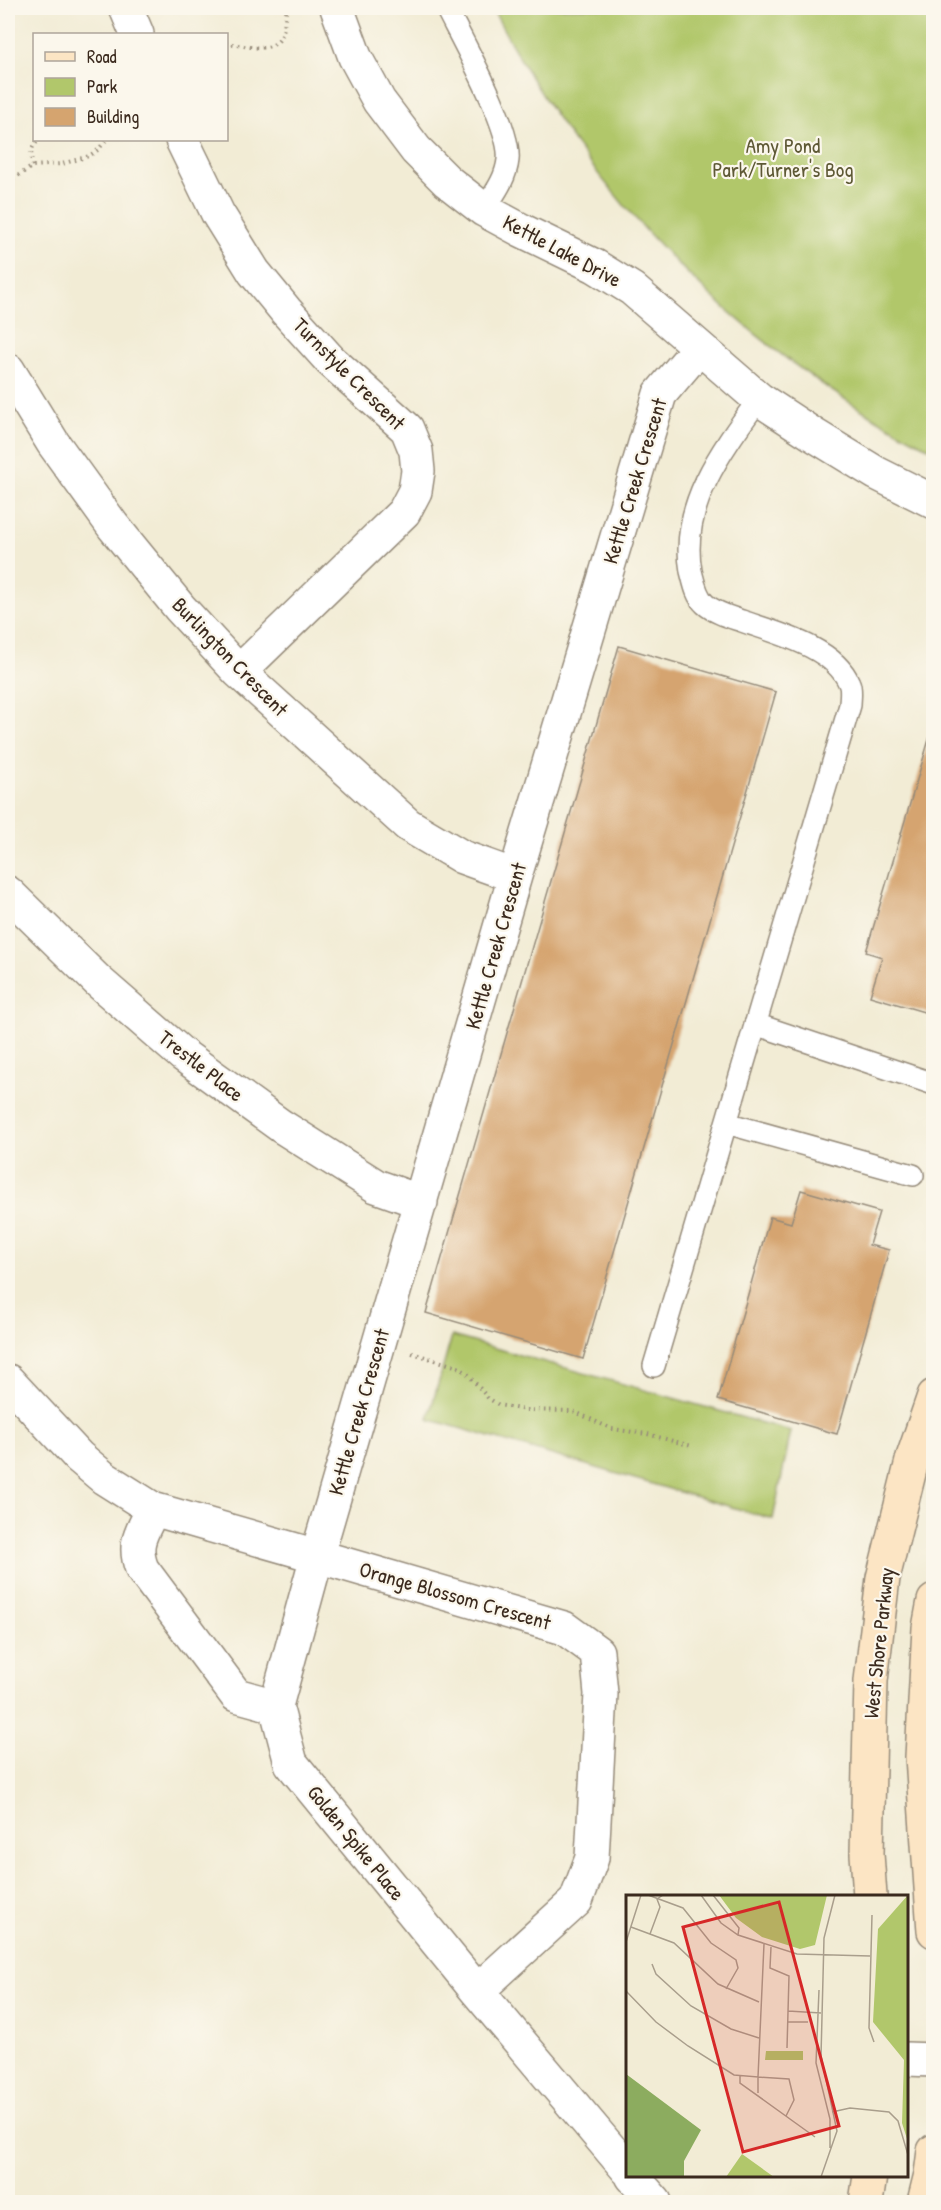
<svg xmlns="http://www.w3.org/2000/svg" width="941" height="2210" font-family="'Patrick Hand',sans-serif">
  <style>
    .green { fill: #b1c76b; stroke: #767844; stroke-width: 1.5 }
    .building { fill: #d5a46f }
    .lines { fill: none; stroke-linecap: round; stroke-linejoin: round }
    .service-casing { stroke: #968b7a; stroke-width: 24 }
    .minor-casing { stroke: #968b7a; stroke-width: 36 }
    .secondary-casing { stroke: #968b7a; stroke-width: 36 }
    .path { stroke: #968b7a; stroke-width: 4; stroke-dasharray: 1.5 4.5; stroke-linecap: butt }
    .service { stroke: #fff; stroke-width: 21 }
    .minor { stroke: #fff; stroke-width: 33 }
    .secondary { stroke: #fce5c4; stroke-width: 33 }
    .labels { text-anchor: middle; stroke-width: 4.5; stroke-linejoin: round; paint-order: stroke }
    .park-label { font-size: 21px; fill: #5e5935; stroke: #fbf7ec }
    .street-label { font-size: 21px; fill: #3b2a1e; stroke: #fbf7ec }
    .inset-road { fill: none; stroke: #a99e8c; stroke-width: 1.5 }
    .view { fill: #d62828; fill-opacity: 0.15; stroke: #d62828; stroke-width: 3 }
    .inset-edge { fill: none; stroke: #3b2a1e; stroke-width: 3 }
  </style>
  <rect width="100%" height="100%" fill="#fbf7ec"/>
  <filter id="ink" filterUnits="userSpaceOnUse"><feTurbulence type="fractalNoise" baseFrequency=".0167" numOctaves="2"/><feDisplacementMap in="SourceGraphic" scale="12" xChannelSelector="R" yChannelSelector="G"/><feConvolveMatrix kernelMatrix="1 2 1 2 8 2 1 2 1" color-interpolation-filters="sRGB"/></filter>
  <filter id="wash" filterUnits="userSpaceOnUse"><feTurbulence type="fractalNoise" baseFrequency=".008" numOctaves="4" result="noise"/><feDisplacementMap in="SourceGraphic" scale="24" xChannelSelector="R" yChannelSelector="G"/><feGaussianBlur stdDeviation="1.35" result="paint"/><feColorMatrix in="noise" values="0 0 0 0 0 0 0 0 0 0 0 0 0 0 0 0 0 1.4 0 .05"/><feComposite in="paint" operator="in"/></filter>
  <g filter="url(#wash)">
    <rect width="100%" height="100%" fill="#f2ecd5"/>
    <path class="green" d="M492 8H933V450C742 352 590 198 492 8Z
      M452 1336 791 1431 773 1519 428 1419Z"/>
    <g id="blocks">
      <path class="building" d="M619 646 776 692 583 1359 426 1313Z
        M933 726H934V1015L870 996 882 957 866 952Z
        M801 1190 879 1212 869 1245 889 1250 837 1434 718 1400 770 1217 791 1223Z"/>
    </g>
  </g>
  <g filter="url(#ink)">
    <use href="#blocks" fill-opacity="0" stroke="#968b7a" stroke-width="1.5"/>
    <g class="lines">
      <g class="service-casing">
        <path id="service" d="M446 8C462 40 512 129 508 160 506 179 494 194 484 210
          M755 1024 934 1084
          M726 1123 913 1175
          M654 1366 850 705C850 698 852 689 849 683 834 647 776 633 742 621 730 617 715 613 705 604 696 596 694 582 691 571 679 506 723 448 759 399"/>
      </g>
      <g class="minor-casing">
        <path id="minor" d="M126 8 137 34
          M337 8 355 57 379 101 416 150 447 181 484 210 521 230 595 266 632 289 759 399 814 435 876 473 934 502
          M182 140 218 214 254 272 286 311 330 360 407 429 416 451 418 471 415 491 404 512 239 672
          M8 370 53 443 113 526 180 608 239 672 408 825 462 857 515 876
          M8 893 99 982 183 1055 281 1126 376 1186 421 1202
          M8 1381 79 1457 104 1478 153 1509 317 1556 515 876 660 394 699 348
          M153 1509C142 1533 132 1543 142 1569L236 1695 276 1706
          M276 1706 317 1556 564 1628 597 1652 601 1694 592 1858 576 1901 477 1991
          M276 1706 291 1763 477 1991 628 2170
          M906 2059 934 2060
          M632 2176 655 2202"/>
      </g>
      <g class="secondary-casing">
        <path id="secondary" d="M934 1601 929 1628 922 1757 934 1931
          M870 1896 867 1854 871 1681 883 1578 913 1457 934 1396
          M866 2202 870 2176
          M924 2202 931 2174 934 2151"/>
      </g>
      <path class="path" d="M226 43C244 45 276 57 283 32 285 24 285 15 287 8
        M33 166C30 155 30 146 40 140
        M8 182 33 166 62 164 89 156 98 150 106 140
        M412 1353 458 1367 467 1373 488 1398 499 1405 525 1410 573 1411 612 1429 647 1434 692 1446"/>
      <use href="#service" class="service"/>
      <use href="#minor" class="minor"/>
      <use href="#secondary" class="secondary"/>
    </g>
  </g>
  <g class="labels">
    <g class="park-label">
      <text x="783" y="153">Amy Pond<tspan x="783" dy="24">Park/Turner's Bog</tspan></text>
    </g>
    <g class="street-label">
      <text transform="translate(562 251) rotate(28)" y="7">Kettle Lake Drive</text>
      <text transform="translate(349 374) rotate(45)" y="7">Turnstyle Crescent</text>
      <text transform="translate(635 481) rotate(-73)" y="7">Kettle Creek Crescent</text>
      <text transform="translate(230 657) rotate(46)" y="7">Burlington Crescent</text>
      <text transform="translate(496 946) rotate(-74)" y="7">Kettle Creek Crescent</text>
      <text transform="translate(201 1066) rotate(38)" y="7">Trestle Place</text>
      <text transform="translate(359 1412) rotate(-74)" y="7">Kettle Creek Crescent</text>
      <text transform="translate(455 1596) rotate(16)" y="7">Orange Blossom Crescent</text>
      <text transform="translate(879 1643) rotate(-84)" y="7">West Shore Parkway</text>
      <text transform="translate(356 1843) rotate(51)" y="7">Golden Spike Place</text>
    </g>
  </g>
  <g transform="translate(626 1895)">
    <rect width="282" height="282" fill="#f2ecd5"/>
    <path d="M93 0H201L189 50 174 54 136 42 110 23ZM282 0V247L276 228 278 165 247 127 252 34ZM140 156H177V165H139ZM116 259 148 282H100Z" fill="#b1c76b"/>
    <path d="M0 179 75 235 58 266V282H0Z" fill="#8cac5f"/>
    <path class="inset-road" d="M22 0 57 13 85 48 110 65 112 73 100 94M75 0 95 28 112 40 171 59 244 61M87 0 113 33 112 40M246 20 243 133 248 147M5 32 48 48 92 89 133 107M24 39 34 12 31 4 37 0M0 47 15 0M145 52 144 73 163 81 161 153M26 69 30 79 65 111 105 134 133 143M193 95 190 168 204 224V253M0 96 30 127 62 151 108 180 132 182 138 49M162 116 195 118M162 127H182M114 181V188L189 242M132 198V182L163 184 168 205 160 221M206 217 224 213 263 217 272 226 282 260M195 282 211 236 195 161 198 43 209 0"/>
    <path class="view" d="M153 7 213 231 117 257 57 32Z"/>
    <rect width="282" height="282" class="inset-edge"/>
  </g>
  <rect width="941" height="2210" fill="none" stroke="#fbf7ec" stroke-width="30"/>
  <rect x="33" y="33" width="195" height="108" fill="#fbf7ec" stroke="#aea59a" stroke-width="1.5"/>
  <rect x="45" y="52" width="30" height="9" fill="#fce5c4" stroke="#aea59a" stroke-width="1.5"/>
  <text x="87" y="63" font-size="18" fill="#3b2a1e">Road</text>
  <rect x="45" y="78" width="30" height="18" fill="#b1c76b" stroke="#aea59a" stroke-width="1.5"/>
  <text x="87" y="93" font-size="18" fill="#3b2a1e">Park</text>
  <rect x="45" y="108" width="30" height="18" fill="#d5a46f" stroke="#aea59a" stroke-width="1.5"/>
  <text x="87" y="123" font-size="18" fill="#3b2a1e">Building</text>
</svg>
